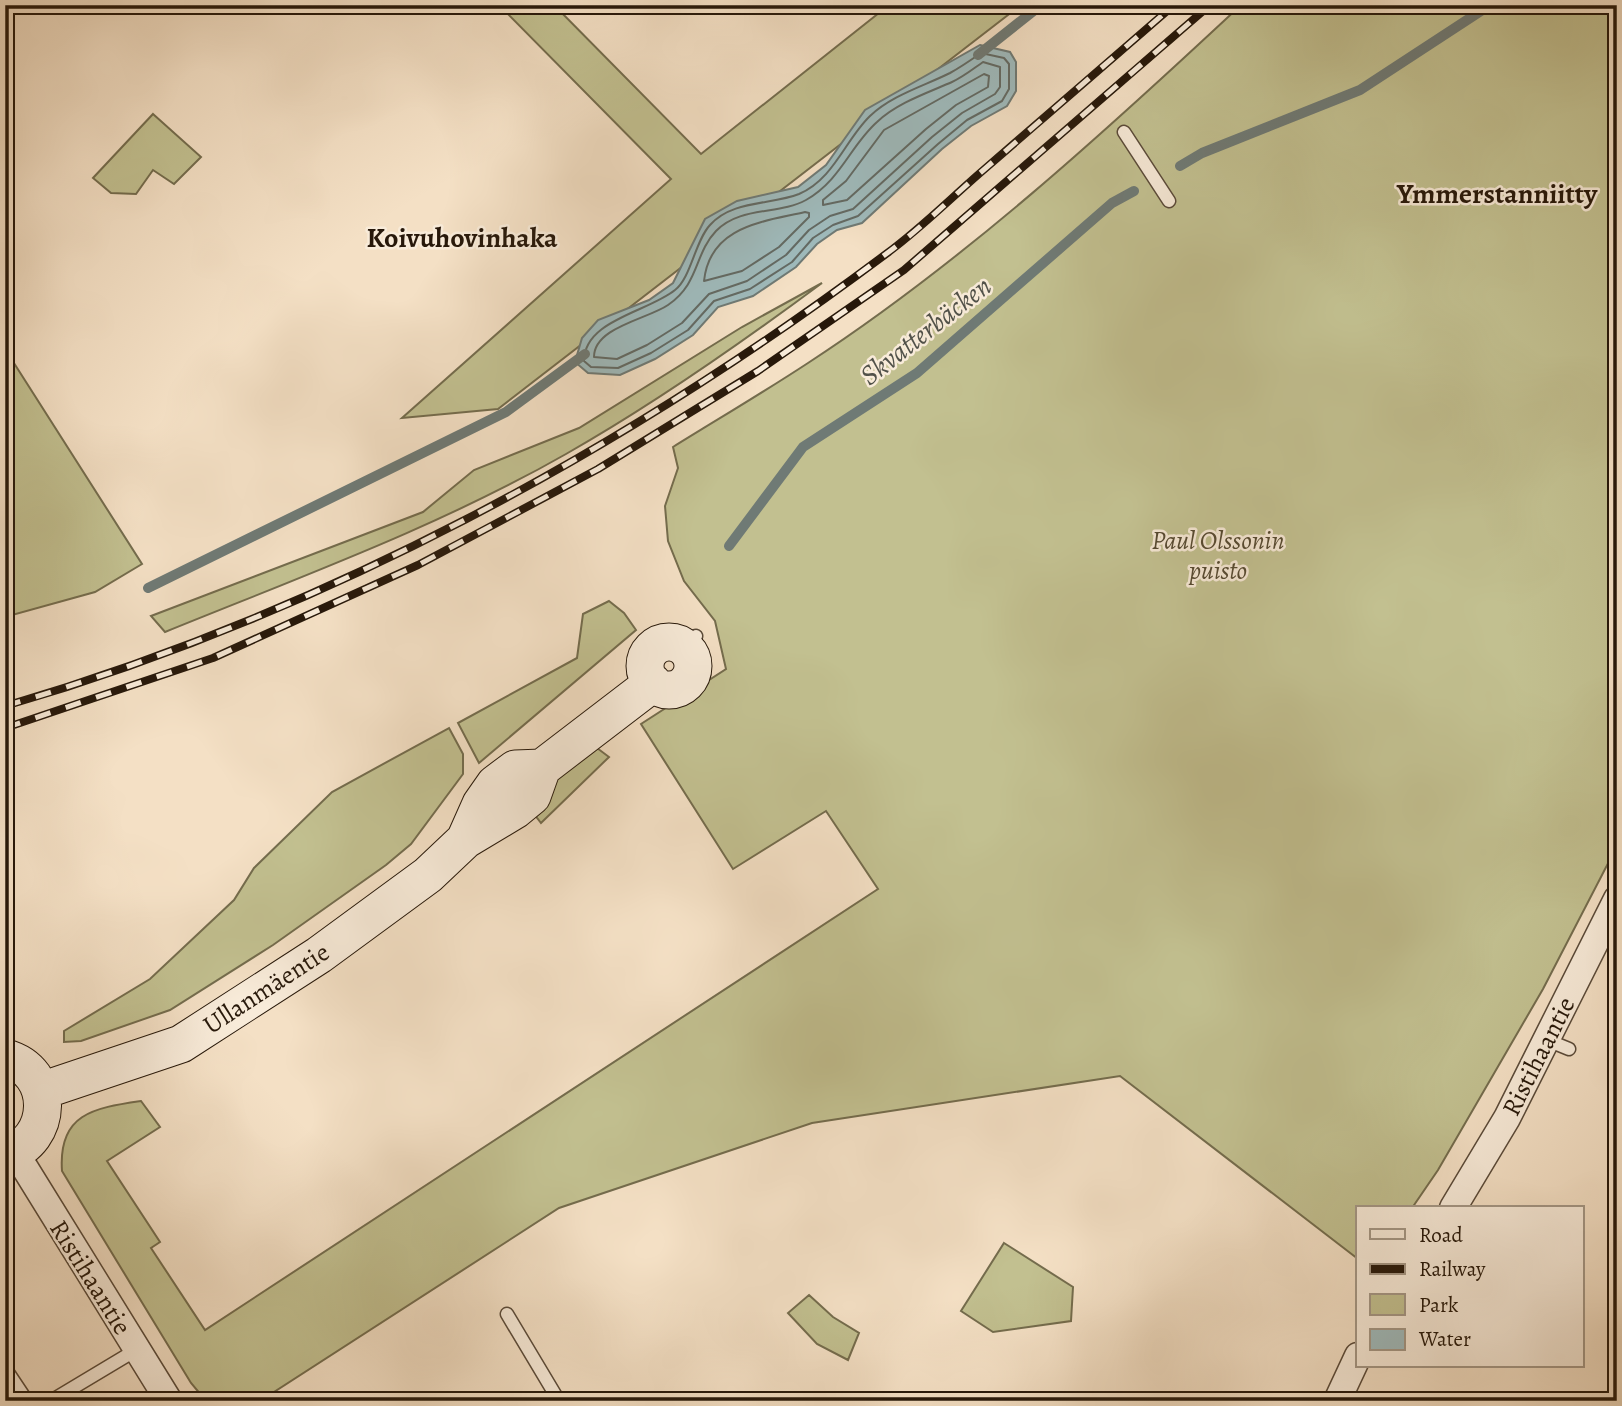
<svg xmlns="http://www.w3.org/2000/svg" width="1622" height="1406" font-family="Alegreya,serif">
  <style>
    .green { fill: #c2c090; stroke: #746c4d; stroke-width: 2 }
    .water { fill: #9fbbbd; stroke: #6f7a75; stroke-width: 2 }
    .lines { fill: none; stroke-linecap: round; stroke-linejoin: round }
    .shore { stroke: #636a64; stroke-width: 2 }
    .stream { stroke: #6f7a75; stroke-width: 10 }
    .lane-casing { stroke: #5a4a39; stroke-width: 15 }
    .street-casing { stroke: #5a4a39; stroke-width: 29 }
    .secondary-casing { stroke: #27180a; stroke-width: 39 }
    .lane { stroke: #f8ebd9; stroke-width: 12 }
    .street { stroke: #f8ebd9; stroke-width: 26 }
    .secondary { stroke: #f8ebd9; stroke-width: 37 }
    .rail-casing { stroke: #27180a; stroke-width: 8 }
    .rail { stroke: #f8ebd9; stroke-width: 5; stroke-dasharray: 16; stroke-linecap: butt }
    .labels { text-anchor: middle; stroke-width: 5; stroke-linejoin: round; paint-order: stroke }
    .park-label { font-size: 26px; font-style: italic; fill: #564a32; stroke: #f8ebd9 }
    .street-label { font-size: 26px; fill: #27180a; stroke: #f8ebd9 }
    .neighbourhood-label { font-size: 28px; font-weight: bold; fill: #27180a; stroke: #f8ebd9 }
    .water-label { font-size: 28px; font-style: italic; fill: #515149; stroke: #f8ebd9 }
  </style>
  <rect width="100%" height="100%" fill="#f4e0c5"/>
  <filter id="stains"><feTurbulence type="fractalNoise" baseFrequency=".00286" numOctaves="4"/><feColorMatrix values="0 0 0 0 .2 0 0 0 0 .09 0 0 0 0 .02 0 0 0 .5 -.17"/></filter>
  <radialGradient id="worn" r=".72"><stop offset=".6" stop-color="#630" stop-opacity="0"/><stop offset="1" stop-color="#630" stop-opacity=".3"/></radialGradient>
  <path class="green" d="M499 5H554L701 154 889 5H1021L498 409 402 418 671 179Z
    M1241 5H1617V846L1543 989 1438 1170 1412 1208H1358V1259L1120 1076 812 1123 559 1208 260 1401H206L191 1383 62 1171C58 1114 93 1108 141 1101L160 1127 107 1161 160 1242 151 1248 205 1330 878 889 826 811 733 869 641 724 726 669 715 621 684 581 668 541 665 506 678 468 673 447C718 419 764 392 808 363 963 262 1106 131 1241 5Z
    M153 114 201 157 174 184 153 170 136 194 111 193 93 178Z
    M822 283C740 344 656 403 566 454 440 526 300 577 165 632L151 616 423 512 474 470 579 428 742 327Z
    M5 349 142 564 95 592 5 617Z
    M609 601 624 613 636 630 479 763 458 723 577 658 583 614Z
    M449 728 463 754V774L411 844 386 865 273 945 170 1010 81 1041 64 1042V1031L150 979 234 900 254 868 332 792Z
    M593 745 609 757 541 823 531 810 542 787Z
    M1004 1243 1073 1287 1071 1321 993 1332 961 1311Z
    M809 1295 833 1317 859 1333 848 1360 817 1344 788 1313Z"/>
  <path class="water" d="M980 45 1010 52 1016 62V91L1007 106 971 126 942 149 862 223 837 230 817 244 796 267 753 296 718 307 693 335 655 359 620 375 588 373 575 362 582 338 598 320 649 300 673 283 705 219 737 201 798 187 826 165 865 110Z"/>
  <g class="lines">
    <path class="shore" d="M981 53 1004 58 1009 64V89L1002 101 967 120 938 144 858 216 833 225 813 238 792 262 750 289 714 301 688 330 651 353 618 368 591 367 584 361C584 320 648 312 675 290 691 278 695 241 710 225 732 200 771 205 799 194 834 179 845 140 870 116 892 95 924 86 950 73 961 67 971 60 981 53Z
      M983 62 1000 67V87L995 94 962 113 932 137 853 209 830 216 809 230 786 255 747 281 709 294 682 323 647 345 617 359 594 357C594 327 648 319 668 305 700 283 694 254 716 231 740 206 779 215 806 200 841 180 850 146 877 122 897 103 927 93 952 82 963 77 973 69 983 62Z
      M984 74 989 76 988 87 956 105 926 129 847 200 823 205V200L846 181 884 130Z
      M805 212 809 213V217L779 247 742 271 704 281C710 226 762 222 805 212Z"/>
    <path class="stream" d="M978 55 1041 5
      M1180 166 1202 153 1360 90 1490 5
      M729 546 803 447 917 373 1112 203 1134 191
      M148 588 506 412 585 354"/>
    <g class="lane-casing">
      <path id="lane" d="M1124 132 1169 201
        M688 651 696 636
        M1547 1040 1569 1049
        M507 1314 559 1401
        M5 1368 27 1401
        M51 1401 136 1350"/>
    </g>
    <g class="street-casing">
      <path id="street" d="M15 1152 169 1401
        M1453 1208 1507 1118 1617 899
        M1337 1401 1358 1356"/>
    </g>
    <g class="secondary-casing">
      <path id="secondary" d="M645 666a24 24 0 1 1 48 0a24 24 0 1 1-48 0Z
        M465 840 481 804 495 784 515 769 542 768 653 683
        M5 1058C56 1071 54 1141 5 1155
        M41 1091 181 1044 319 955 428 875 465 840 515 810 532 796 542 768"/>
    </g>
    <use href="#lane" class="lane"/>
    <use href="#street" class="street"/>
    <use href="#secondary" class="secondary"/>
    <g class="rail-casing">
      <path id="rail" d="M5 706C323 613 622 452 886 254 919 230 949 200 980 173 1045 117 1109 61 1174 5
        M5 728 213 658 418 565 598 469 758 371 904 270 1210 5"/>
    </g>
    <use href="#rail" class="rail"/>
  </g>
  <g class="labels">
    <g class="park-label">
      <text x="1218" y="549">Paul Olssonin<tspan x="1218" dy="30">puisto</tspan></text>
    </g>
    <g class="street-label">
      <text transform="translate(266 988) rotate(-33)" y="9">Ullanmäentie</text>
      <text transform="translate(1538 1056) rotate(-63)" y="9">Ristihaantie</text>
      <text transform="translate(91 1277) rotate(58)" y="9">Ristihaantie</text>
    </g>
    <g class="neighbourhood-label">
      <text x="1497" y="203">Ymmerstanniitty</text>
      <text x="462" y="247">Koivuhovinhaka</text>
    </g>
    <g class="water-label">
      <text transform="translate(925 330) rotate(-38)" y="10">Skvatterbäcken</text>
    </g>
  </g>
  <rect width="1622" height="1406" fill="none" stroke="#f4e0c5" stroke-width="28"/>
  <rect x="7" y="7" width="1608" height="1392" fill="none" stroke="#27180a" stroke-width="3.5"/>
  <rect x="14" y="14" width="1594" height="1378" fill="none" stroke="#27180a" stroke-width="2"/>
  <rect x="1356" y="1206" width="228" height="161" fill="#f8ebd9" stroke="#a49786" stroke-width="2"/>
  <rect x="1370" y="1229" width="35" height="10" fill="#f8ebd9" stroke="#a49786" stroke-width="2"/>
  <text x="1419" y="1242" font-size="21" fill="#27180a">Road</text>
  <rect x="1370" y="1264" width="35" height="10" fill="#27180a" stroke="#a49786" stroke-width="2"/>
  <text x="1419" y="1276" font-size="21" fill="#27180a">Railway</text>
  <rect x="1370" y="1294" width="35" height="21" fill="#c2c090" stroke="#a49786" stroke-width="2"/>
  <text x="1419" y="1312" font-size="21" fill="#27180a">Park</text>
  <rect x="1370" y="1329" width="35" height="21" fill="#9fbbbd" stroke="#a49786" stroke-width="2"/>
  <text x="1419" y="1346" font-size="21" fill="#27180a">Water</text>
  <rect width="100%" height="100%" filter="url(#stains)"/>
  <rect width="100%" height="100%" fill="url(#worn)"/>
</svg>
